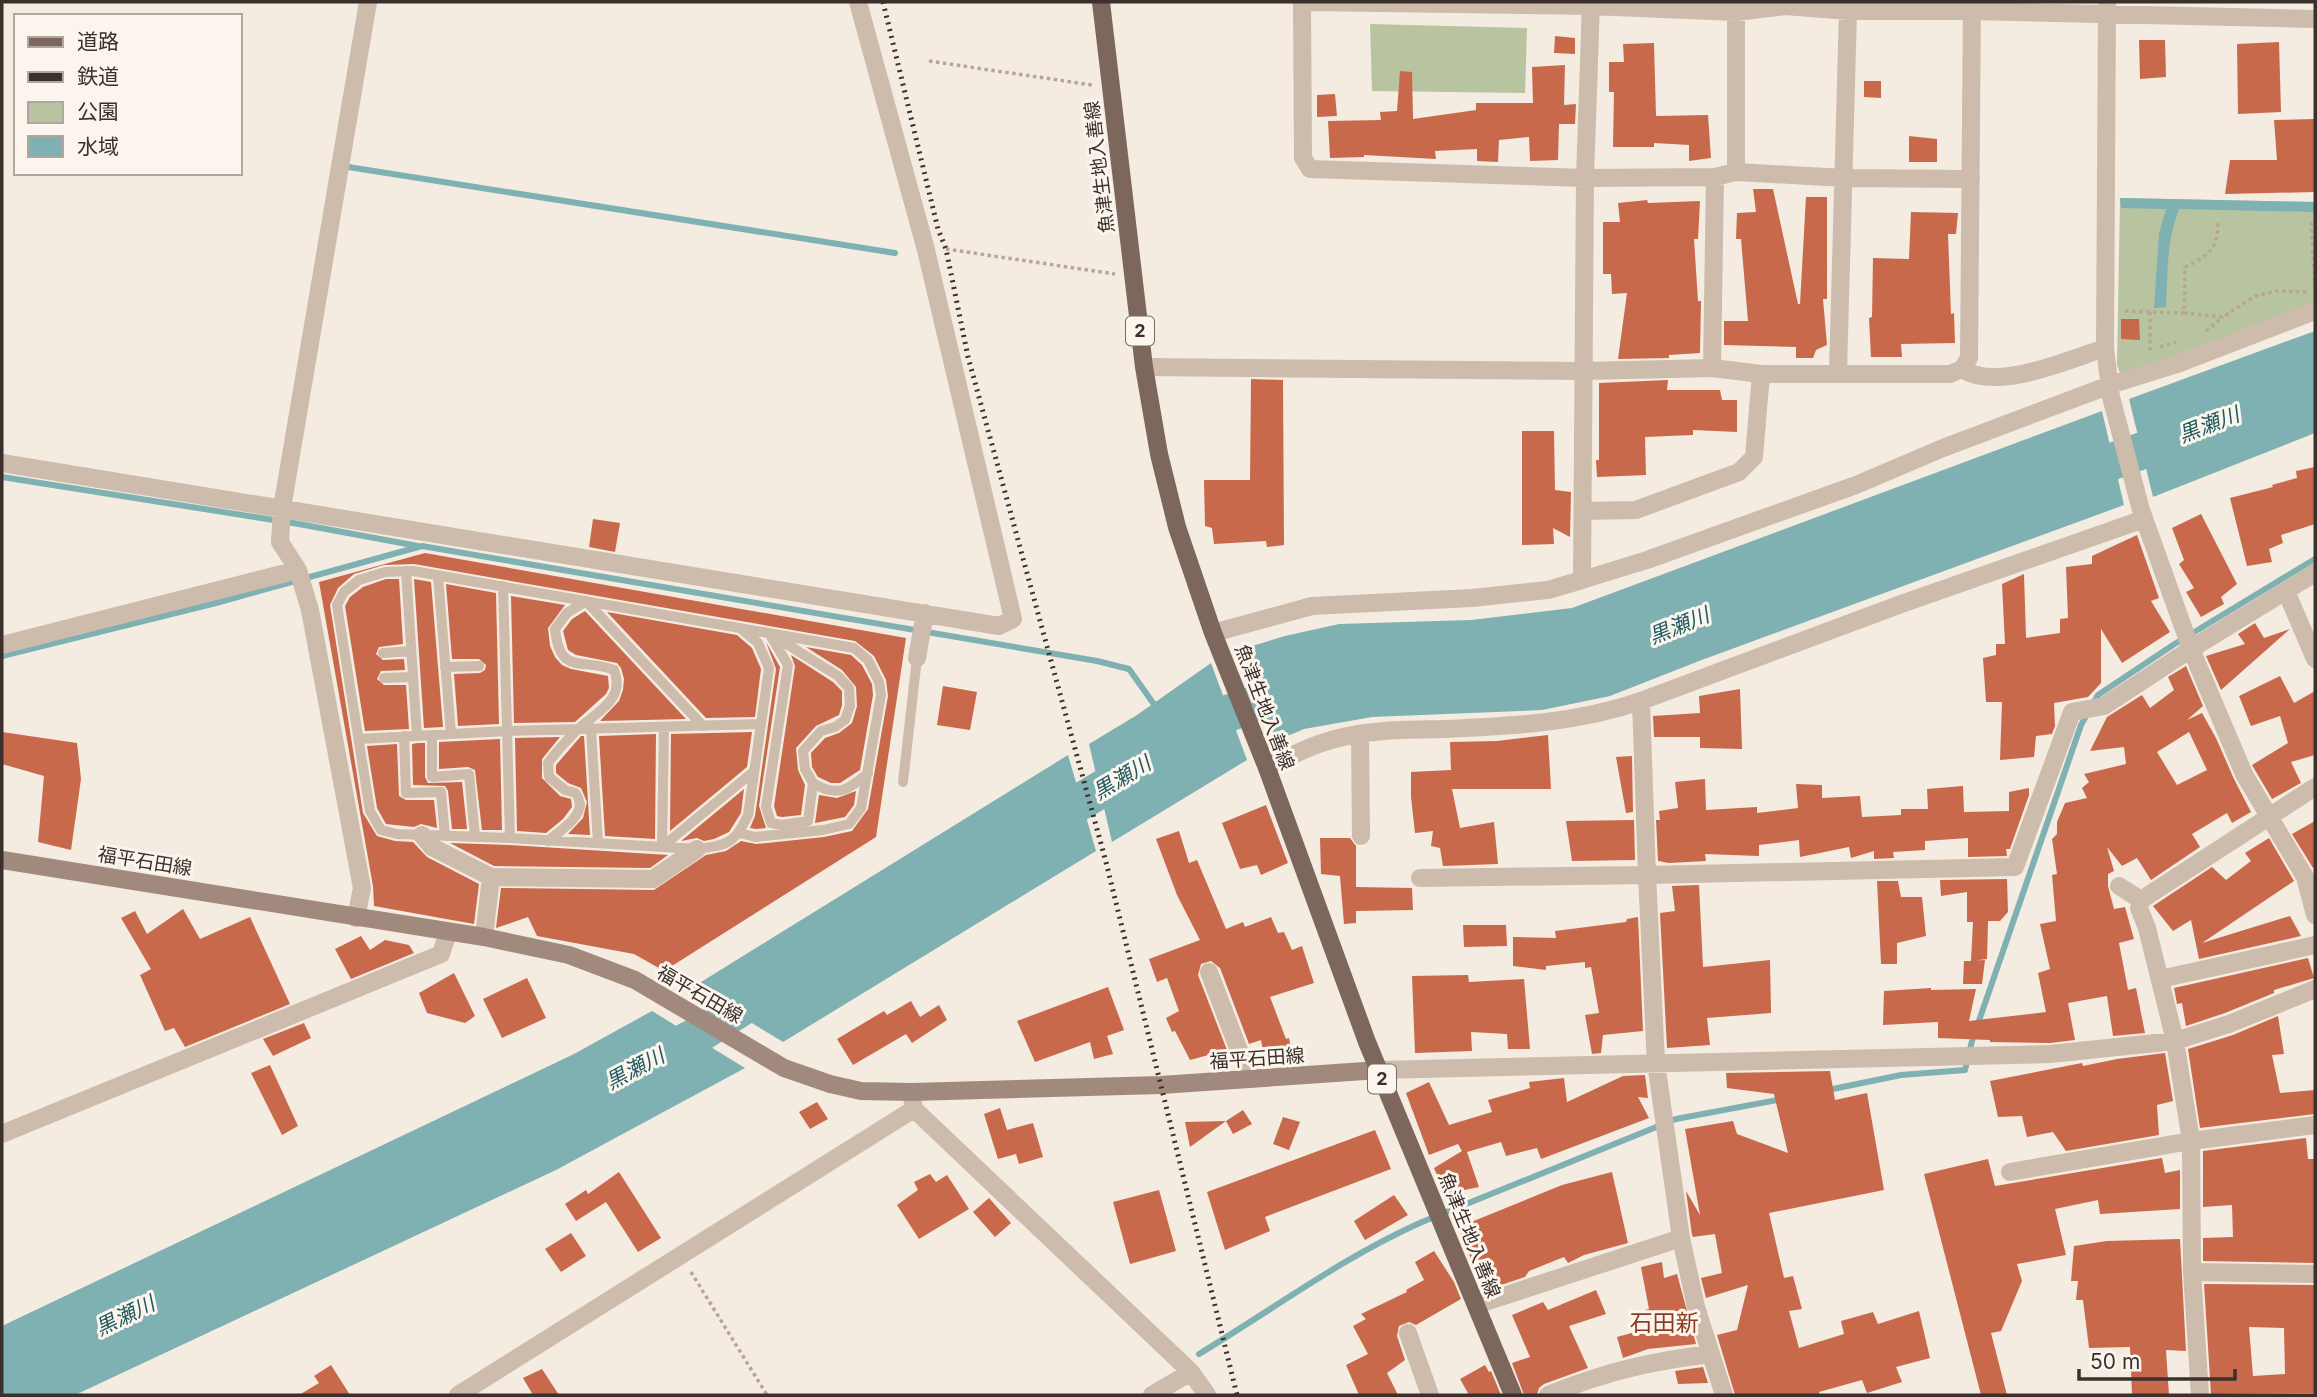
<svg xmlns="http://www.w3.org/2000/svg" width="2317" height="1397" font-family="Inter,'Noto Sans JP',sans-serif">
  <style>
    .green { fill: #b8c4a0 }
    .water { fill: #7fb0b2 }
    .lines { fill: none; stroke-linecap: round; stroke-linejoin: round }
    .stream { stroke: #7fb0b2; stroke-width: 6 }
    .river { stroke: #7fb0b2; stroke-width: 37 }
    .building { fill: #c8694b; fill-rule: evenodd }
    .path { stroke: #b9a596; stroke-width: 3.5; stroke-dasharray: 3.5 3.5; stroke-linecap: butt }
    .service { stroke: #cdbbac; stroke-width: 10 }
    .minor { stroke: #cdbbac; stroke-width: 18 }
    .secondary { stroke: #a18a7d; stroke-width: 18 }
    .primary { stroke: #7d675c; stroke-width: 18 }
    .rail { stroke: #3b302b; stroke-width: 5; stroke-dasharray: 2 5; stroke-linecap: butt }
    .labels { text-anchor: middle; stroke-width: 6; stroke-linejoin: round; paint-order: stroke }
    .shield { fill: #fbf5ee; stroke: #756b66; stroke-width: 2 }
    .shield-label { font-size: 18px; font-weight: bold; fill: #3b302b }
    .street-label { font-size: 19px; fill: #3b302b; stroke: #fbf5ee }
    .water-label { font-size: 21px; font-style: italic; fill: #1f5a5e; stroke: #fbf5ee }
    .quarter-label { font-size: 23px; fill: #8c3b22; stroke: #fbf5ee }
  </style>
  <rect width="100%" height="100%" fill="#f4ebe1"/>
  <path class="green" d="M1370 24 1527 28 1525 93 1372 91Z
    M2120 198 2315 202V304L2121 376 2117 365Z"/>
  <path class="water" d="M2120 198 2315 202V212L2179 209C2166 244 2168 271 2166 307L2154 308 2159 233 2166 209 2121 208Z
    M2315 331V433L2153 497 2129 399Z
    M2102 411 2124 505 1699 661 1610 696 1542 710 1372 717 1304 729 1276 741 1242 649 1285 636 1339 624 1471 620 1572 608Z
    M1211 663 1247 760 1112 842 1089 744 1137 715Z
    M1068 755 1096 851 783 1042 693 987Z
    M652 1011 745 1068 556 1170 75 1395H2V1326L574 1054Z"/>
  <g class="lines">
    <path class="stream" d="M342 166 895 253
      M2 477 299 524 418 546
      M2 656 216 603 422 546 1097 661 1129 669 1158 710
      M1828 1090 1901 1075 1965 1070 1972 1041 2081 725 2098 695 2173 645 2315 559
      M1199 1354C1272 1310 1343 1257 1422 1222L1676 1119 1783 1099"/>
    <path class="river" d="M2066 478 2189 434
      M1038 827 1229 713 1308 686
      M651 1060 696 1036 776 986"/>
  </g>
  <path class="building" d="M1555 36 1575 38V54L1554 53Z
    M2139 40H2165L2166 77 2140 79Z
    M2279 42 2281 112 2238 114 2237 44Z
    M1654 43 1656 116 1708 115 1711 158 1689 161V145L1654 143V147H1613L1614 92H1609V62H1624L1623 44Z
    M1565 65 1564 105 1576 104 1575 124H1559L1558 160 1530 161 1529 137 1499 140 1498 162 1477 161V149L1435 151 1436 159 1364 155V157L1330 158 1328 121 1381 120 1380 112 1397 111 1400 71 1412 72 1413 119 1476 110V103H1533L1532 67Z
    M1864 81H1881V98L1864 97Z
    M1335 94 1337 116 1317 117V95Z
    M2315 119V192L2225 194 2230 160H2277L2274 120Z
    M1909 136 1937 139V162H1909Z
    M1753 189H1773L1798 304H1800L1806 197H1827V299H1823L1827 345 1816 350 1813 358H1796V347L1724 345V321H1748L1741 239H1736L1737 213 1756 212Z
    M1647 200 1648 203 1700 201 1698 239H1694L1698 301H1701L1700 353 1669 355V358L1618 359 1627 293 1612 294 1611 274H1603V222H1620L1618 203Z
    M1911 212 1958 213 1956 234H1948L1951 314 1954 313 1955 343 1901 344 1902 357H1871L1869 318 1872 317 1873 258 1909 259Z
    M2121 319H2139L2140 340 2121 339Z
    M1251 379 1283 380 1284 545 1267 547 1266 541 1214 544 1212 528 1205 526 1204 480H1250Z
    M1668 380 1667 390H1720L1722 400H1737V432L1693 430V435L1645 437 1646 475 1597 477 1596 460H1599V383Z
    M1522 431H1554L1555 490 1571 492 1570 537 1553 528 1554 544 1522 545Z
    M2315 467V524L2281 535 2283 543 2269 549 2272 562 2247 566 2230 498 2273 487 2272 485 2297 478 2296 471Z
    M2201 514 2237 584 2221 597 2224 604 2201 617 2186 592 2194 588 2179 564 2184 560 2172 528Z
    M593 519 620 523 615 552 589 547Z
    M2137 535 2159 598 2151 601 2170 632 2122 663 2101 629V683L2088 697 2054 703 2055 726 2052 734 2036 736 2034 757 2000 760 2002 702H1986L1983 658 1996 655V644H2005L2002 584 2024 574 2026 638 2060 633V619L2068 618 2066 567 2092 564V556Z
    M425 553 906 638 876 837 664 971 634 954 537 936 528 917 496 928 501 888 654 890 706 855 726 851 741 841 756 844 824 837 852 831 868 809 888 696 886 680 874 656 855 641 414 564 384 565 354 574 338 588 330 605 363 813 377 836 395 841 413 842 427 857 479 884 474 924 374 906 373 886 319 582Z
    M386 579H399L403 644 379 647 376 654 383 660 404 659 405 670 381 671 377 679 384 685H406L409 729 365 731 345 606 350 597 363 587Z
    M414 579 431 582 443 727 424 728Z
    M446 584 496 593 499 724 458 726 454 674 480 673 485 670 486 665 479 659H452Z
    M511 596 565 605 548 628 550 646 555 657 562 665 571 669 608 676 609 688 606 694 575 722 514 723Z
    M585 611 686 719 600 721 619 701 623 690 624 679 621 668 617 663 576 655 568 650 563 631 572 619Z
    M607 612 737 635 752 648 761 669 755 717 706 718Z
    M2255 623 2264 638 2290 629 2221 690 2206 656 2245 644 2238 634Z
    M766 642 780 667 759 806 766 828 756 829 750 828 755 816 776 669Z
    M806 647 851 655 862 665 872 684 873 695 860 770 840 783H831L818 777 812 767 811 753 825 738 839 733 852 723 857 706 856 687 842 670Z
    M791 655 833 682 842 691V705L839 715 816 726 796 748 798 770 805 785 801 815 782 817 777 816 774 806 795 666Z
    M2186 666 2203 706 2187 720 2202 713 2216 738 2234 779 2251 812 2232 823 2227 813 2192 834 2200 847 2151 880 2137 858 2122 866 2107 847 2114 871 2108 874V886L2114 909 2125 907 2134 939 2119 943 2128 990 2136 988 2145 1033 2113 1036 2107 996 2068 1003 2075 1040 2050 1043 1990 1042V1040L1938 1038V1022L1883 1025 1884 991 1931 988V990L1976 989 1969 1021 2046 1012 2038 973 2050 969 2040 924 2056 921 2052 875 2057 874 2052 839 2057 834V822L2065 803 2087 798 2082 788 2089 782 2084 774 2126 764 2124 747 2090 751 2107 717 2142 695 2150 708 2174 690 2168 677ZM2189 732 2207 770 2177 785 2157 752Z
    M2280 676 2294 703 2315 691V755L2291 762 2301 783 2272 799 2252 765 2288 743 2280 716 2251 726 2239 696Z
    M943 686 977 692 970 730 937 725Z
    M1740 689 1742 749 1700 748V737H1654L1653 716 1700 713 1699 696Z
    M2 732 77 743 81 779 71 850 38 842 44 776 2 764Z
    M752 732 747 767 670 831 671 734Z
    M656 734 655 839 605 836 599 736Z
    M1548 735 1551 789H1452L1460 828 1494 822 1498 864 1443 866 1440 848 1431 846 1433 831 1415 833 1411 797V772L1451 770 1450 742 1497 741Z
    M581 736H584L590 835 568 834 583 818 587 802 581 788 568 783 556 773V765Z
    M560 737 542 759V778L560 796 571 799 572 807 563 819 546 833 517 831 515 738Z
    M500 739 502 830H482L475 770 468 767 439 769V742Z
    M418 743H425V777L428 783 462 782 467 829H452L448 791 445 786 413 785 412 744Z
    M397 744 399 796 406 800H434L437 828 421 824 414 827 386 824 377 808 367 746Z
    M1632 756 1633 812 1626 813 1616 757Z
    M1705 779 1706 810 1757 807V813L1798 808 1796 784 1822 785V798L1860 796 1862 817 1901 815V809H1928L1927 789 1963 786 1964 812 2009 811V792L2029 788V795L2010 849H2006L2007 856 1968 857V838L1925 841V850L1893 852 1894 858 1874 859V851L1851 858 1849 847 1800 857 1799 840 1759 845V856L1705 854 1706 861 1669 863 1658 861 1656 820H1660L1659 811 1678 808 1675 782Z
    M744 789 741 813 729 832 714 839 704 841 697 838 681 841Z
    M856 791 854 805 845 817 815 823 819 795 837 798Z
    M1266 805 1288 863 1261 875 1257 865 1240 869 1222 823Z
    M1634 820 1635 860 1572 861 1566 821Z
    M2315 821V866L2313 868 2292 834Z
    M1179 831 1189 863 1197 860 1226 929 1243 922 1245 927 1271 917 1278 933 1284 932 1292 950 1302 946 1314 983 1270 997 1286 1039 1289 1038 1293 1058 1265 1061 1261 1040 1249 1044 1220 968 1211 961 1201 964 1198 975 1227 1050 1190 1060 1175 1031 1172 1032 1166 1018 1179 1011 1167 978 1157 982 1149 959 1200 940 1177 895 1156 839Z
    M1320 838H1350L1356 846V887L1412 888 1413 910 1356 911V923L1344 924 1340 876 1321 874Z
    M2269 838 2294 881 2202 943 2290 916 2301 936 2199 959 2191 920 2173 931 2153 906 2212 867 2226 880 2251 861 2245 853Z
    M450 843 510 845 668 855 650 868 494 866Z
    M2007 879 2008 912 2000 921H1988L1987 959 1971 961 1973 922H1967V892L1941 896 1940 880Z
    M1877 881H1898L1901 897H1922L1926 936 1897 943V964H1881Z
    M1699 885 1703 967 1770 960 1771 1013 1707 1018 1710 1045 1667 1048 1660 913 1675 911 1672 886Z
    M183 909 200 939 250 917 290 1004 185 1047 174 1028 165 1031 140 975 151 969 121 918 135 911 147 934Z
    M1638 917 1643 1031 1603 1035 1601 1053 1592 1054 1585 1015 1599 1013 1591 967 1585 968V962L1546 966V970L1513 966V937L1556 938 1555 931 1626 922 1627 919Z
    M1463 925H1506L1507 946 1464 947Z
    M361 936 370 950 385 940 409 945 414 953 351 979 335 949Z
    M2308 958 2314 978 2274 990V993L2225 1013 2186 1026 2182 1003 2177 1004 2174 988Z
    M1985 960 1982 984H1963L1964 961Z
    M454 973 475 1016 465 1023 427 1013 419 993Z
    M1468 975 1469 982 1524 979 1530 1049H1508L1507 1034 1471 1032 1472 1051 1415 1053 1412 976Z
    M527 978 546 1018 502 1038 483 999Z
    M1108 987 1124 1030 1107 1036 1113 1054 1094 1059 1090 1042 1035 1062 1017 1021Z
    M911 1001 920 1017 939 1005 947 1020 912 1043 906 1034 853 1065 837 1039 884 1011 887 1015Z
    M2278 1016 2284 1054 2272 1055 2280 1093 2315 1090V1114L2200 1128 2188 1049 2233 1035Z
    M304 1023 311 1038 273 1056 263 1039Z
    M2165 1053 2173 1101 2157 1105 2159 1135 2066 1151 2053 1132 2027 1137 2022 1116 1998 1117 1990 1081 2082 1063 2083 1066 2117 1059Z
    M270 1065 298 1126 282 1135 251 1073Z
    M1830 1071 1835 1100 1867 1093 1884 1190 1769 1213 1784 1278 1793 1276 1802 1309 1789 1311 1799 1348 1844 1334 1841 1321 1873 1312 1878 1324 1919 1311 1930 1358 1896 1367 1902 1382 1867 1393 1862 1380 1819 1392 1820 1395H1735L1717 1335 1737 1330 1748 1285 1706 1298 1701 1278 1722 1273 1715 1234 1693 1237 1692 1235 1686 1191 1700 1215 1685 1129 1733 1121 1737 1134 1788 1153 1774 1094 1727 1088 1726 1073Z
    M1645 1075 1648 1098 1638 1097 1649 1118 1541 1159 1537 1148 1506 1156 1501 1142 1467 1152 1479 1187 1445 1194 1434 1168 1462 1151 1458 1144 1429 1155 1406 1093 1429 1082 1449 1125 1492 1112 1488 1100 1530 1088 1529 1082 1564 1078 1567 1102 1623 1076Z
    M817 1102 828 1119 810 1129 799 1112Z
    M1000 1108 1007 1130 1033 1123 1043 1157 1019 1164 1016 1154 998 1159 984 1114Z
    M1243 1110 1252 1124 1233 1134 1226 1121Z
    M1283 1117 1300 1122 1289 1150 1273 1144Z
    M1226 1121 1190 1147 1185 1122Z
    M1375 1130 1391 1169 1265 1217 1270 1231 1225 1250 1207 1192Z
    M2306 1138 2308 1159H2315V1263L2203 1261V1238L2233 1237 2232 1205 2203 1207V1151Z
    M2162 1158 2165 1173 2180 1170V1209L2100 1214 2098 1200 2055 1209 2066 1255 2017 1264 2022 1281 2001 1331 1991 1333 2007 1395H1981L1924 1174 1988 1159 1995 1186Z
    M619 1172 661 1238 638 1252 606 1202 576 1221 565 1204 586 1190 588 1194Z
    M1612 1172 1628 1243 1584 1255 1568 1263 1564 1257 1529 1271 1525 1277 1483 1291 1459 1227 1562 1185Z
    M930 1174 936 1182 947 1175 969 1209 919 1239 897 1205 918 1190 914 1182Z
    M1159 1190 1176 1251 1130 1264 1113 1202Z
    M1394 1195 1408 1215 1365 1240 1354 1221Z
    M989 1198 1011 1223 995 1237 973 1212Z
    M571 1233 586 1256 561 1272 545 1249Z
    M2180 1239 2186 1351 2166 1350 2169 1395H2132L2130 1347 2089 1348 2083 1300H2076L2078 1281H2071L2074 1246 2107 1241Z
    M1434 1251 1454 1282 1461 1299 1416 1325 1409 1322 1399 1326 1397 1336 1405 1360 1387 1373 1398 1395H1359L1346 1365 1368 1354 1353 1326 1366 1319 1361 1314 1407 1292 1406 1290 1424 1280 1415 1262Z
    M1662 1262 1664 1278 1677 1274 1696 1344 1648 1349 1623 1358 1617 1337 1650 1328 1645 1310 1649 1309 1641 1267Z
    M2204 1284 2315 1285V1393L2211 1394ZM2249 1327 2284 1328 2285 1374 2253 1376Z
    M1596 1290 1606 1314 1569 1326 1588 1368 1544 1384 1539 1388 1537 1395H1524L1512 1363 1530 1357 1512 1315 1543 1302 1548 1310Z
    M331 1365 350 1395H299L319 1383 314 1376Z
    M1485 1365 1489 1372 1491 1371 1501 1395H1469L1460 1379Z
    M1703 1367 1708 1383 1678 1384 1675 1371Z
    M542 1369 559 1395H533L523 1378Z"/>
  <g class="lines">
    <path class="path" d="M929 61 1092 85
      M2311 222 2315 289
      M946 249 1115 274
      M2125 311 2184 313 2185 267C2210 255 2218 249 2218 220
      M2150 312V351L2152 350
      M2184 313 2223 317 2255 296 2276 291 2308 292
      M2206 331 2223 317
      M2160 347 2176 342
      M691 1272 767 1395"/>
    <path class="service" d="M406 571 417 736
      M438 576 451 734
      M503 586 510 838 397 834 381 830 370 811 337 605 344 592 359 580 385 572 413 571 854 648 868 660 879 682 881 695 861 808 849 824 823 830 755 837 740 833
      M769 633 838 676 849 688 850 706 845 720 835 727 821 731 803 751 805 769 813 783 808 821 782 825 771 823 766 807 788 665Z
      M383 653 411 651
      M445 667 479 666
      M384 678 413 677
      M591 729 598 843
      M432 735V777L469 774 475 837
      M404 736 406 793 441 792 445 836
      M359 739 507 731 760 724
      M903 782 917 658
      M813 783C837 798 848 790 868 773
      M510 838 697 849C727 845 735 844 748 815L769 668 758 643 741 629
      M548 841C558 832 580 819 580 804 580 804 577 793 576 793L565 790 549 777 548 763C557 751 567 740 577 730 596 712 626 700 614 670 582 657 560 677 555 629L567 613 586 601 703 726
      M662 847 664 727
      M662 847 753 772"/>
    <path class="minor" d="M1302 2 1303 158 1310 169 1585 178 1715 177 1736 172V12
      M1309 2 1591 6 1736 12 1785 6 1848 11H1972L2315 19
      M2107 2 2105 348 2111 397 2141 510 2191 649 2244 774 2305 877 2315 915
      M1736 172 1844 178 1971 179
      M1144 367 1584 371 1712 368 1761 374H1950L1962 369C1997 392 2067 360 2105 348
      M1712 368 1715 177
      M1962 369 1969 358 1972 2
      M1838 372 1848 11
      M2 463 999 626 1013 619 926 250 858 2
      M1583 511 1636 510 1739 472 1754 457 1761 374
      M298 570 310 610 362 888 356 918
      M1582 580 1647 560 1856 485 1943 448 2110 385 2177 364 2315 311
      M2286 591 2315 659
      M1213 633 1312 606 1472 598 1548 590 1582 580 1585 178 1591 2
      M2 645 298 570 280 542 282 508 368 2
      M917 658 925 613
      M1641 701 1904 603 2144 519
      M1360 734 1361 836
      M1267 768C1289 757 1311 745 1335 739 1372 729 1409 730 1446 729 1513 726 1577 723 1641 701L1647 875 2015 867 2072 712 2104 706 2191 649 2315 573
      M422 835 432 847 491 877
      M1420 878 1647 875 1656 1063 1681 1238 1696 1307 1724 1395
      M2119 886 2141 900
      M2141 900 2139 908 2147 928 2175 1041 2191 1141 2192 1272 2200 1395
      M2141 900 2315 787
      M484 937 491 877 653 879 697 849
      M1209 972 1250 1079
      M2160 979 2315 945
      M1379 1070 2050 1054 2175 1041 2229 1024 2315 989
      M914 1109 1191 1372 1207 1395
      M2 1134 441 954 448 932
      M2010 1172 2191 1141 2315 1125
      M2192 1272 2315 1274
      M1476 1305 1681 1238
      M1408 1333 1430 1395
      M458 1395 914 1109 911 1092
      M1152 1395 1191 1372
      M1548 1395C1605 1372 1651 1361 1711 1354"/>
    <path class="secondary" d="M2 860 484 937 569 955 635 980 784 1068 830 1084 861 1091 911 1092 1161 1085 1379 1070"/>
    <path class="primary" d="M1101 2 1144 367 1159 454 1177 527 1213 633 1267 768 1367 1042 1513 1395"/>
    <path class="rail" d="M883 2 938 229 946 249 968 357 1106 862 1237 1395"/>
  </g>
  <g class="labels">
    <g class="shield">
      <rect x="1126" y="316.5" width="28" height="29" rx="5"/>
      <rect x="1368" y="1064.5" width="28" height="29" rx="5"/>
    </g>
    <g class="shield-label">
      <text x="1140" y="337">2</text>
      <text x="1382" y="1085">2</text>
    </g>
    <g class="street-label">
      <text transform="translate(1099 167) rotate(-97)" y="7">魚津生地入善線</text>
      <text transform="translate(1265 707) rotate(69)" y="7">魚津生地入善線</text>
      <text transform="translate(145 861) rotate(9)" y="7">福平石田線</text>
      <text transform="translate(700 994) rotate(30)" y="7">福平石田線</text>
      <text transform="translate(1257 1058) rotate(-4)" y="7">福平石田線</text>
      <text transform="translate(1470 1235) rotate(68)" y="7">魚津生地入善線</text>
    </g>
    <g class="water-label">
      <text transform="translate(2209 425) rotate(-21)" y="7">黒瀬川</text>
      <text transform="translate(1679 626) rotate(-22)" y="7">黒瀬川</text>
      <text transform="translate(1122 778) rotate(-31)" y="7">黒瀬川</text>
      <text transform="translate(635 1069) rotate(-28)" y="7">黒瀬川</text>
      <text transform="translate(125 1316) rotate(-26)" y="7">黒瀬川</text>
    </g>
    <g class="quarter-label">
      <text x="1664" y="1331">石田新</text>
    </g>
  </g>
  <rect width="2317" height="1397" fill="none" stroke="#3b302b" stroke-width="7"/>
  <rect x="14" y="14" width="228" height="161" fill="#fbf5ee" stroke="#aea6a0" stroke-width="2"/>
  <rect x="28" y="37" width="35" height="10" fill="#7d675c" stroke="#aea6a0" stroke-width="2"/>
  <text x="77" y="49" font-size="21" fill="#3b302b">道路</text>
  <rect x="28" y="72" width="35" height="10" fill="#3b302b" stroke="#aea6a0" stroke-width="2"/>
  <text x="77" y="84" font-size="21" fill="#3b302b">鉄道</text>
  <rect x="28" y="102" width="35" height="21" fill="#b8c4a0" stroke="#aea6a0" stroke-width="2"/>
  <text x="77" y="119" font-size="21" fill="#3b302b">公園</text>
  <rect x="28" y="136" width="35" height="21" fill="#7fb0b2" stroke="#aea6a0" stroke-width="2"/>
  <text x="77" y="154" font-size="21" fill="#3b302b">水域</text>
  <path d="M2079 1369v10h156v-10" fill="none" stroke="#3b302b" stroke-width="3.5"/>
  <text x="2090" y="1369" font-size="21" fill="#3b302b" stroke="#fbf5ee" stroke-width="5" paint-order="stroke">50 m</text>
</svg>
